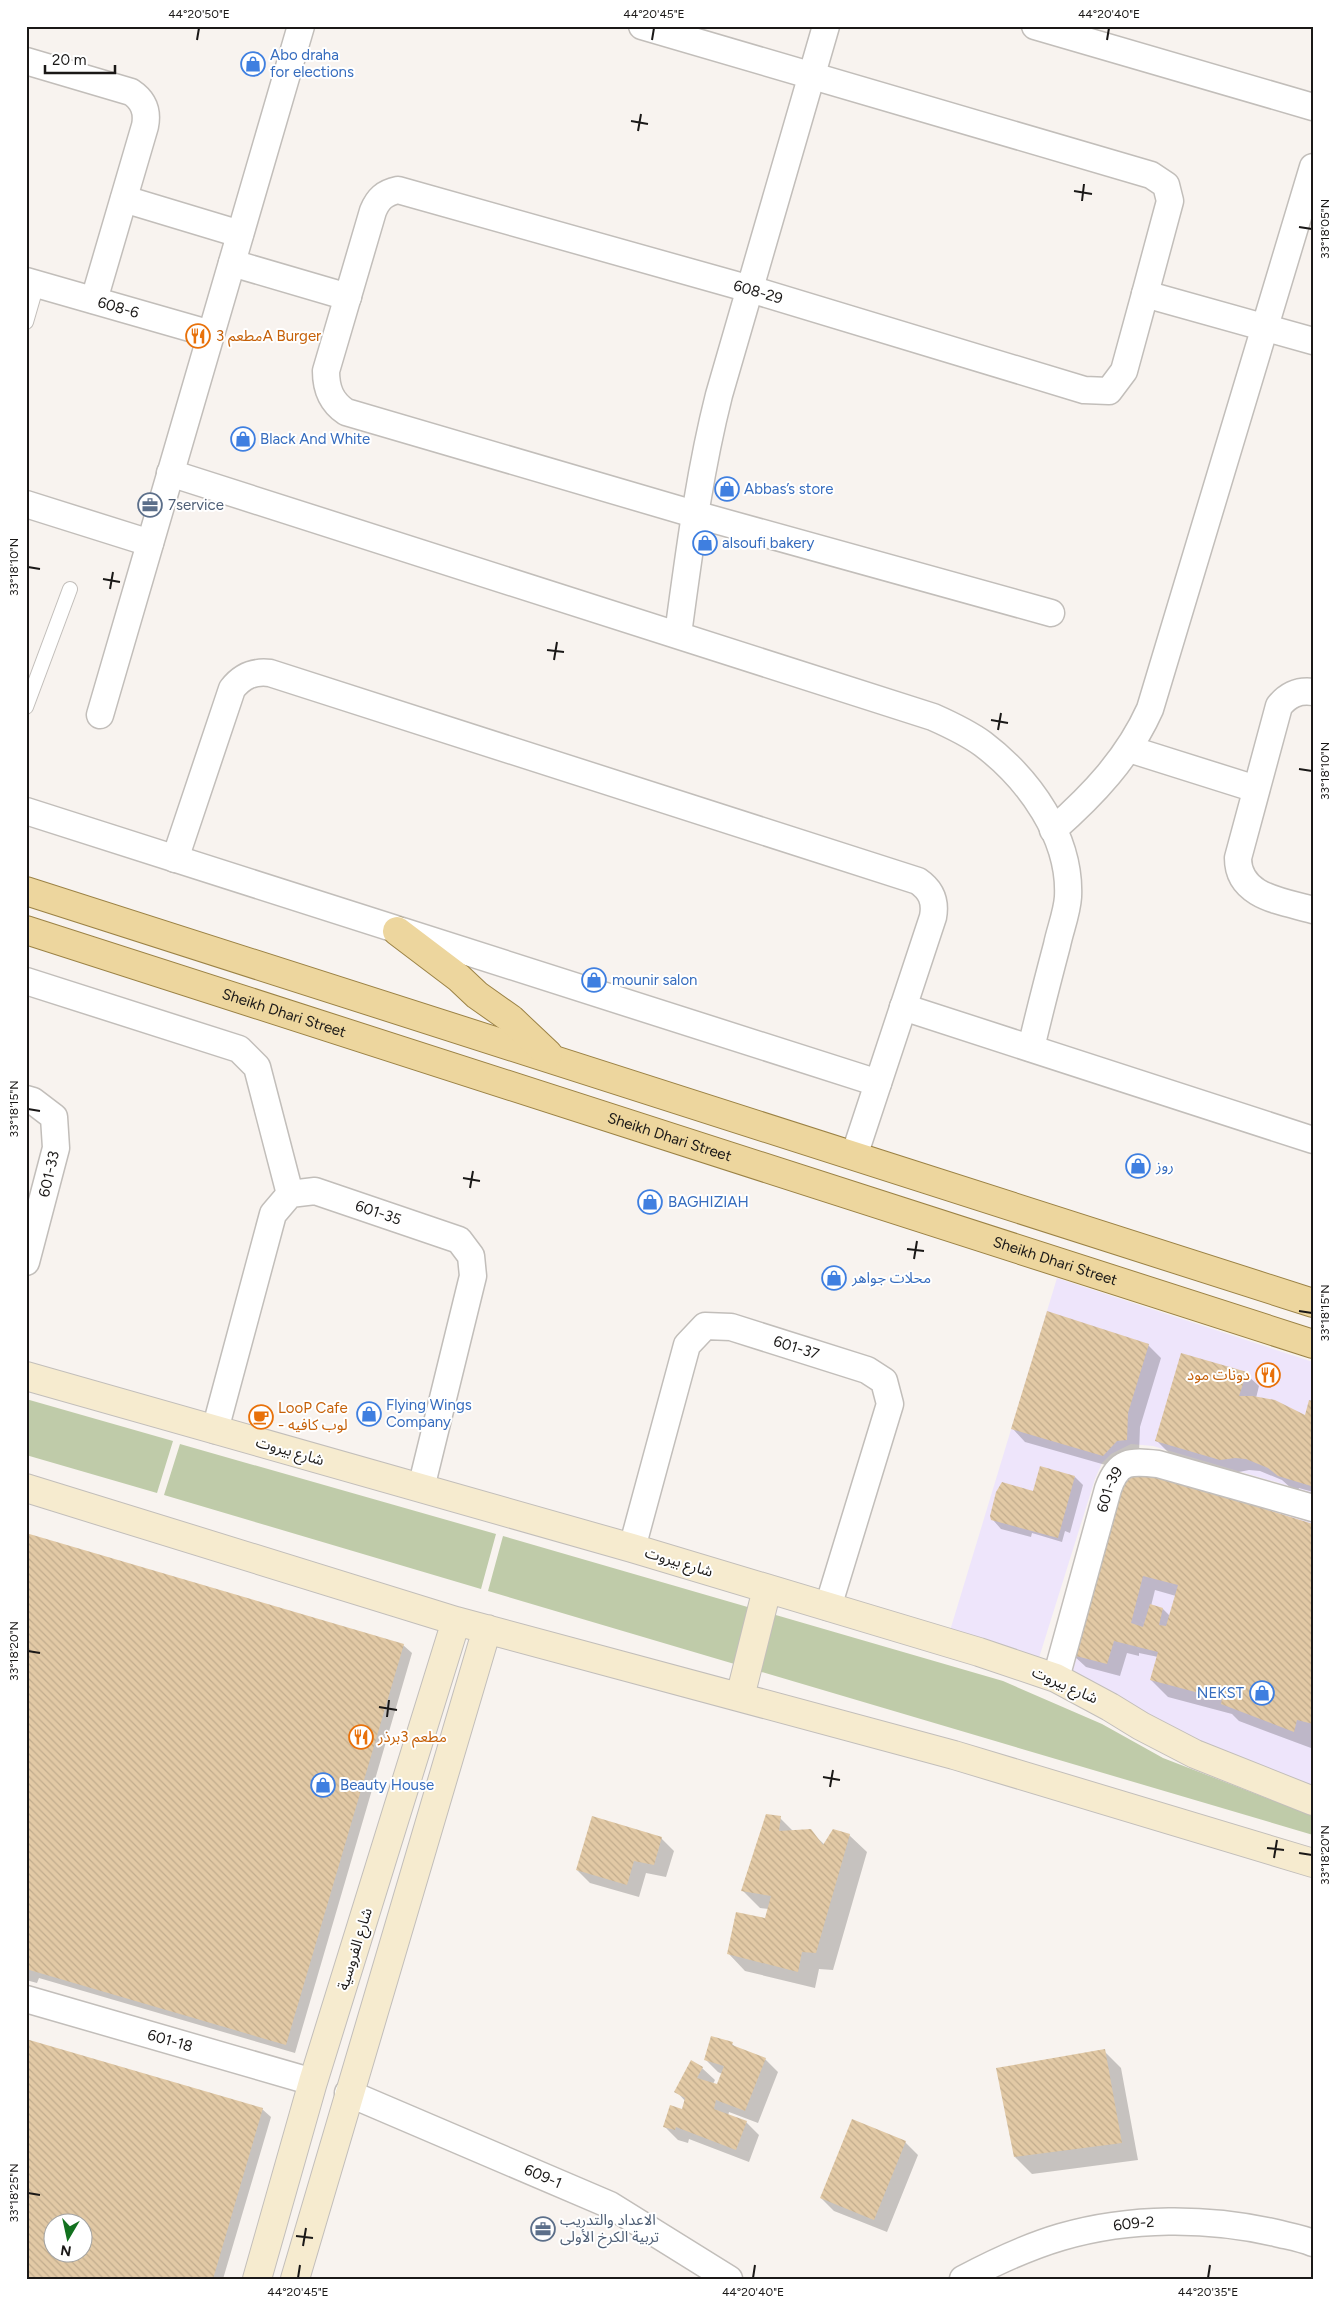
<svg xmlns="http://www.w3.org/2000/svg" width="1339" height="2305" font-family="Figtree,'Noto Sans Arabic',sans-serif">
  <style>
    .commercial { fill: #eee5fb }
    .grass { fill: #bfcba9 }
    .shadow { fill: #0003; fill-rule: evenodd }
    .building { fill: url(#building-back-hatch); fill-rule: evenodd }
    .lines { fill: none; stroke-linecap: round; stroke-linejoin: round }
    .lane-casing { stroke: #c2beba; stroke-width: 16 }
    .street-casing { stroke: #c2beba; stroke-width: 29 }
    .secondary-casing { stroke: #c2beba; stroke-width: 30 }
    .primary-casing { stroke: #9b8245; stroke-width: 30 }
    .lane { stroke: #fff; stroke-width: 14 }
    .street { stroke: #fff; stroke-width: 26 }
    .secondary { stroke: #f6ebcf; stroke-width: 28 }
    .primary { stroke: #edd69e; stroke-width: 28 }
    .ticks { fill: none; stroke: #1a1817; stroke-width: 2 }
    .labels { text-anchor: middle; stroke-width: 4; stroke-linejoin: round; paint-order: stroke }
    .shop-label { font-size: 15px; fill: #366cbe; stroke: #fff; text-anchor: start }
    .street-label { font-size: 15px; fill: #1a1817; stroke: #fff }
    .food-label { font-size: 15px; fill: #c56008; stroke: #fff; text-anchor: start }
    .service-label { font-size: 15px; fill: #4e5e75; stroke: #fff; text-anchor: start }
    .neatline { fill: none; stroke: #1a1817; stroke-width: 2 }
    .ticks-label { font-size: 12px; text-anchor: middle; fill: #1a1817 }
  </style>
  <defs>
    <pattern id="building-back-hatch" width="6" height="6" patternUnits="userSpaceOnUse" patternTransform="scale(1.25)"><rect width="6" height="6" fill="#e2c9a5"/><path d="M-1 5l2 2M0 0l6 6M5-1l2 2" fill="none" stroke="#c1ac8d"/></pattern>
  </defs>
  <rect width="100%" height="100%" fill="#f8f3ef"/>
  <path class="commercial" d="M1057 1278 1313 1362V1493L1153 1446 1131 1444 1111 1454 1102 1463 1095 1479 1038 1661 949 1634Z
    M1125 1463 1313 1516V1787L1188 1737 1054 1670Z"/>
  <path class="grass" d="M26 1399 173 1441 157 1493 26 1455Z
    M180 1444 496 1534 481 1589 164 1495Z
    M503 1536 1003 1681 1102 1724 1163 1758 1313 1816V1835L488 1591Z"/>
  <path class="shadow" d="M1148 1345 1161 1358 1140 1427 1139 1453 1116 1468 1025 1442 1013 1429Z
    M1246 1374 1259 1386 1256 1398 1305 1417 1313 1402V1492L1299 1488 1298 1491 1292 1489 1282 1480 1260 1471 1249 1470 1234 1473 1169 1453 1156 1440Z
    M1075 1477 1083 1485 1070 1533 1065 1531 1062 1542 1032 1533 1031 1537 1001 1529 993 1520 1034 1492Z
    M1313 1525 1311 1748 1239 1721 1232 1714 1168 1697 1151 1680 1158 1657 1139 1653V1656L1127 1653 1120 1676 1086 1667 1073 1655 1096 1562ZM1155 1590 1176 1596 1170 1616 1163 1609 1151 1606Z
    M26 1534 403 1645 412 1653 295 2053 39 1978 37 1983 26 1980Z
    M780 1818 794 1832 810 1831 825 1845 849 1835 867 1852 833 1970 819 1969 815 1988 745 1971 728 1953 766 1920 769 1909 760 1908 743 1891Z
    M661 1838 674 1851 666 1877 646 1873 639 1897 590 1883 577 1870Z
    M26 2040 262 2109 271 2117 223 2279H26ZM52 2222H82V2252H52Z
    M732 2044 737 2048 765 2059 778 2072 758 2123 729 2112 728 2116 746 2122 759 2135 749 2162 689 2139 688 2143 678 2140 665 2127 683 2110 686 2102 676 2091 702 2068 715 2080 713 2084 718 2086 722 2074 718 2072 705 2059Z
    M1104 2051 1121 2068 1138 2160 1032 2174 1015 2157Z
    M905 2142 918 2155 887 2232 834 2211 821 2198Z"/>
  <path class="building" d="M1047 1311 1149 1344 1128 1413 1127 1440 1117 1441 1103 1456 1011 1429Z
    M1181 1353 1247 1372 1239 1396H1253L1275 1400 1305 1415 1309 1400 1313 1401 1311 1486 1278 1476 1268 1468 1246 1459 1235 1458 1220 1460 1155 1441Z
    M1040 1466 1075 1476 1058 1538 991 1520 990 1516 996 1492 1002 1482 1033 1491Z
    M1131 1467 1313 1524V1724L1297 1720 1294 1732 1221 1704 1222 1699 1150 1680 1158 1652 1114 1641 1107 1664 1072 1655 1118 1478ZM1143 1576 1178 1585 1166 1626 1159 1625 1163 1608 1150 1604 1143 1627 1131 1623Z
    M26 1533 404 1644 286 2045 26 1969Z
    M766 1814 781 1816 779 1831 811 1829 823 1845 833 1829 850 1834 816 1953 802 1952 798 1972 727 1954 736 1912 765 1918 771 1896 741 1891Z
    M592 1816 662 1837 654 1865 634 1861 627 1885 576 1870Z
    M711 2036 733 2042 732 2045 766 2058 745 2111 716 2100 714 2109 747 2121 736 2150 676 2127 675 2130 663 2127 670 2105 682 2109 685 2098 674 2092 691 2060 703 2067 697 2078 717 2084 724 2066 704 2060Z
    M26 2039 263 2108 213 2279H26ZM52 2222H82V2252H52Z
    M1105 2049 1122 2143 1014 2157 996 2068Z
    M852 2119 906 2141 874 2220 820 2198Z"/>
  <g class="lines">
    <g class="lane-casing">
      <path id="lane" d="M26 322 37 284
        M26 707 70 589"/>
    </g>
    <g class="street-casing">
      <g id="street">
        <path d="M642 26 1151 175 1166 185 1170 201 1145 294 1124 371 1109 391 1084 390 750 289 398 190C384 193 378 199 373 211L326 371C326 389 331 402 346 412L694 514 1051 613"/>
        <path d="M1035 26 1313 107"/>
        <path d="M26 61 131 92C143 100 148 111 145 126L94 300"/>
        <path d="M124 199 240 234"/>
        <path d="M232 263 348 297"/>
        <path id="s1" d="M26 281 211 334"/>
        <path d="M1145 294 1313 341"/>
        <path d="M170 473 933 717C951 725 968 733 983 744 1029 779 1071 837 1068 897 1067 913 1060 930 1057 945 1048 979 1039 1014 1031 1048"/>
        <path d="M26 504 150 543"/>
        <path d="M678 634C689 554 699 474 719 395L826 26"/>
        <path d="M1313 692C1298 690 1288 695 1279 706L1238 858C1238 897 1282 901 1313 910"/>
        <path d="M100 715 301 26"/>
        <path d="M1129 749 1256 789"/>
        <path d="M26 811 878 1083"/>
        <path d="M1053 830C1093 795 1128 758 1150 709L1313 167"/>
        <path d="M175 859 232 689C242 676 253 671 270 673L918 881C931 890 936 901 933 917L854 1156"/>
        <path d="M26 981 239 1049 257 1067 290 1194"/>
        <path d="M903 1007 1313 1140"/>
        <path d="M26 1099 33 1101 54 1117 56 1148 26 1262"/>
        <path id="s2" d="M215 1430 273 1214 290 1194 315 1191 459 1240 471 1256 473 1276 421 1488"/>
        <path id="s3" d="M632 1548 687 1345 705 1326 731 1327 867 1370 884 1381 890 1404 828 1607"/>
        <path id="s4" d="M1056 1678 1108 1489C1118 1460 1130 1461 1158 1464L1313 1508"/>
        <path id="s5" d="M26 1999 313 2082"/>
        <path id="s6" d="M348 2093 610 2205 729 2279"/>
        <path id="s7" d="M963 2279C995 2262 1027 2247 1061 2237 1130 2217 1207 2217 1276 2233 1288 2236 1301 2238 1313 2243"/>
      </g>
    </g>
    <g class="secondary-casing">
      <path id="secondary" d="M26 1376 632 1548 979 1652 1056 1678 1110 1707 1141 1726 1195 1754 1313 1801
        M26 1488 456 1621 954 1755 1313 1863
        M740 1697 767 1589
        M257 2279 313 2082 456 1621
        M295 2279 487 1629"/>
    </g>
    <g class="primary-casing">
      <g id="primary">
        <path d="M26 891 1313 1303"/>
        <path id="s8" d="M26 930 1313 1344"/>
        <path d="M397 931 459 978 477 995 511 1019 548 1054"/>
      </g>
    </g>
    <use href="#lane" class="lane"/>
    <use href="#street" class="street"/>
    <use href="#secondary" class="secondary"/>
    <use href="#primary" class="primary"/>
  </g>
  <path class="ticks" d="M197 40 199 28M652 40 654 28M1107 40 1109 28M631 121 648 124M638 131 641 114M1074 191 1092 194M1082 201 1084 184M1299 227 1312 229M28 567 40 569M103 579 120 582M110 589 113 572M547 650 564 652M554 660 557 642M991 720 1008 723M998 730 1001 713M1299 769 1312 771M28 1109 40 1111M463 1178 480 1181M470 1188 473 1171M907 1249 924 1251M914 1259 917 1241M1299 1311 1312 1313M28 1651 40 1653M379 1707 397 1710M387 1717 389 1700M823 1777 840 1780M830 1787 833 1770M1267 1848 1284 1850M1299 1853 1312 1855M1274 1858 1277 1840M28 2193 40 2195M296 2236 313 2238M303 2246 306 2228M298 2278 300 2265M753 2278 755 2265M1208 2278 1210 2265"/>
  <defs>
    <g id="shop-ring" transform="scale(1.25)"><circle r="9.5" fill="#fff" stroke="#3f7fe0" stroke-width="1.5"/><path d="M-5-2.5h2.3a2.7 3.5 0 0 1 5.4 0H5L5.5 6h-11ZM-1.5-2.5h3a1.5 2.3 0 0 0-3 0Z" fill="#3f7fe0"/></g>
    <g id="restaurant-ring" transform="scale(1.25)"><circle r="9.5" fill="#fff" stroke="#e8710a" stroke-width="1.5"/><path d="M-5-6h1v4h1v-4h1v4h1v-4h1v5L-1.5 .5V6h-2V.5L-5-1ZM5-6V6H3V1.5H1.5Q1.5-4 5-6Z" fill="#e8710a"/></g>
    <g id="office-ring" transform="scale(1.25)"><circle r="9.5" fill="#fff" stroke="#5c6f8a" stroke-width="1.5"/><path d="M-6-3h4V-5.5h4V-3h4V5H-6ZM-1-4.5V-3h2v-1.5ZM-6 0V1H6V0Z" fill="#5c6f8a"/></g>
    <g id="cafe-ring" transform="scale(1.25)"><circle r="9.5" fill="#fff" stroke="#e8710a" stroke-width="1.5"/><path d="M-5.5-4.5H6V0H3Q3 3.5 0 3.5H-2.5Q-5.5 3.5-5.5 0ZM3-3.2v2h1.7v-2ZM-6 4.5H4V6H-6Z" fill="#e8710a"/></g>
  </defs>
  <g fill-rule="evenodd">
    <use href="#shop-ring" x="253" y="64"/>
    <use href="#restaurant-ring" x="198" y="336"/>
    <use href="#shop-ring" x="243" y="439"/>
    <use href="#shop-ring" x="727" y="489"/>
    <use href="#office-ring" x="150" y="505"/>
    <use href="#shop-ring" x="705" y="543"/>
    <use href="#shop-ring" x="594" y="980"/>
    <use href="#shop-ring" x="1138" y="1166"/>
    <use href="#shop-ring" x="650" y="1202"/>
    <use href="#shop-ring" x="834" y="1278"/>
    <use href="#restaurant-ring" x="1268" y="1375"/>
    <use href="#shop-ring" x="369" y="1414"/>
    <use href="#cafe-ring" x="261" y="1417"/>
    <use href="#shop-ring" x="1262" y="1693"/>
    <use href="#restaurant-ring" x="361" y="1737"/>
    <use href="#shop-ring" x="323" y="1785"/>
    <use href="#office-ring" x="543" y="2229"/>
  </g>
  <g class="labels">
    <g class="shop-label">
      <text x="270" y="60">Abo draha<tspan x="270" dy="17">for elections</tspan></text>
      <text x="260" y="444">Black And White</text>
      <text x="744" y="494">Abbas’s store</text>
      <text x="722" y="548">alsoufi bakery</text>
      <text x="612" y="985">mounir salon</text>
      <text x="1156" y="1171">روز</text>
      <text x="668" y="1207">BAGHIZIAH</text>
      <text x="852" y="1283">محلات جواهر</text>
      <text x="386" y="1410">Flying Wings<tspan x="386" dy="17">Company</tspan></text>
      <text x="1244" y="1698" text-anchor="end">NEKST</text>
      <text x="340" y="1790">Beauty House</text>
    </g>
    <g class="street-label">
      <text transform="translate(758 292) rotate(16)" y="5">608-29</text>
      <text dy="5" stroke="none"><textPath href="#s1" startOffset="96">608-6</textPath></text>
      <text dy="5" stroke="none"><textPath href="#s8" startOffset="271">Sheikh Dhari Street</textPath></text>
      <text dy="5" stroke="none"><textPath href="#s8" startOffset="676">Sheikh Dhari Street</textPath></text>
      <text transform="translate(49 1174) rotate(-77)" y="5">601-33</text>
      <text dy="5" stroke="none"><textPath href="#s2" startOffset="342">601-35</textPath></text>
      <text dy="5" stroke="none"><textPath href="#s8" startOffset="1081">Sheikh Dhari Street</textPath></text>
      <text dy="5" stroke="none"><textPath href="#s3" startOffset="331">601-37</textPath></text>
      <text transform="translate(290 1451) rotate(16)" y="5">شارع بيروت</text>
      <text dy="5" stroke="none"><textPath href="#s4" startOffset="196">601-39</textPath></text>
      <text transform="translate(679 1562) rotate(17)" y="5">شارع بيروت</text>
      <text transform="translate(1065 1685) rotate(24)" y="5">شارع بيروت</text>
      <text transform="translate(355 1949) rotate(-73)" y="5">شارع الفروسية</text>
      <text dy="5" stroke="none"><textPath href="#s5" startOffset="150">601-18</textPath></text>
      <text dy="5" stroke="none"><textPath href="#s6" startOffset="212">609-1</textPath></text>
      <text dy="5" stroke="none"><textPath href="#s7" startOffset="181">609-2</textPath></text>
    </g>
    <g class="food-label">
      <text x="216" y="341">مطعم 3A Burger</text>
      <text x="1250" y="1380" text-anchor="end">دونات مود</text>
      <text x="278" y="1413">LooP Cafe<tspan x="278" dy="17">- لوب كافيه</tspan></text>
      <text x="378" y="1742">مطعم 3برذر</text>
    </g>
    <g class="service-label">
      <text x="168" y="510">7service</text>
      <text x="560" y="2225">الاعداد والتدريب<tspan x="560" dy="17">تربية الكرخ الأولى</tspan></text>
    </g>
  </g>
  <rect width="1339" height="2305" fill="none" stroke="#ffffff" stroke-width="55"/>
  <g transform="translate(68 2238) rotate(189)"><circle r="24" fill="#ffffff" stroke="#a3a3a2"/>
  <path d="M0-4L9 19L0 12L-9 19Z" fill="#12711f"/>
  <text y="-8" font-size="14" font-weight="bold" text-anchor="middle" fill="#1a1817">N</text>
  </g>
  <path d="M45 65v8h70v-8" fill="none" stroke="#1a1817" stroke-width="2.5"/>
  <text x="52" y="65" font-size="15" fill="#1a1817" stroke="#ffffff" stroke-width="4" paint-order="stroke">20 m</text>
  <rect x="28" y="28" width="1284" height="2250" class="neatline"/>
  <g class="ticks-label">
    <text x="199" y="18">44°20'50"E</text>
    <text x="654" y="18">44°20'45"E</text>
    <text x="1109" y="18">44°20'40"E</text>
    <text transform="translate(1325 229) rotate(-90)" y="4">33°18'05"N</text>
    <text transform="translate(14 567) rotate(-90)" y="4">33°18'10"N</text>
    <text transform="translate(1325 771) rotate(-90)" y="4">33°18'10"N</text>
    <text transform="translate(14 1109) rotate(-90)" y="4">33°18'15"N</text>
    <text transform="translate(1325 1313) rotate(-90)" y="4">33°18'15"N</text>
    <text transform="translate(14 1651) rotate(-90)" y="4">33°18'20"N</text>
    <text transform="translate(1325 1855) rotate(-90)" y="4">33°18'20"N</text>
    <text transform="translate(14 2193) rotate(-90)" y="4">33°18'25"N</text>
    <text x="298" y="2296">44°20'45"E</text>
    <text x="753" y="2296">44°20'40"E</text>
    <text x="1208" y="2296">44°20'35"E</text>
  </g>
</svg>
